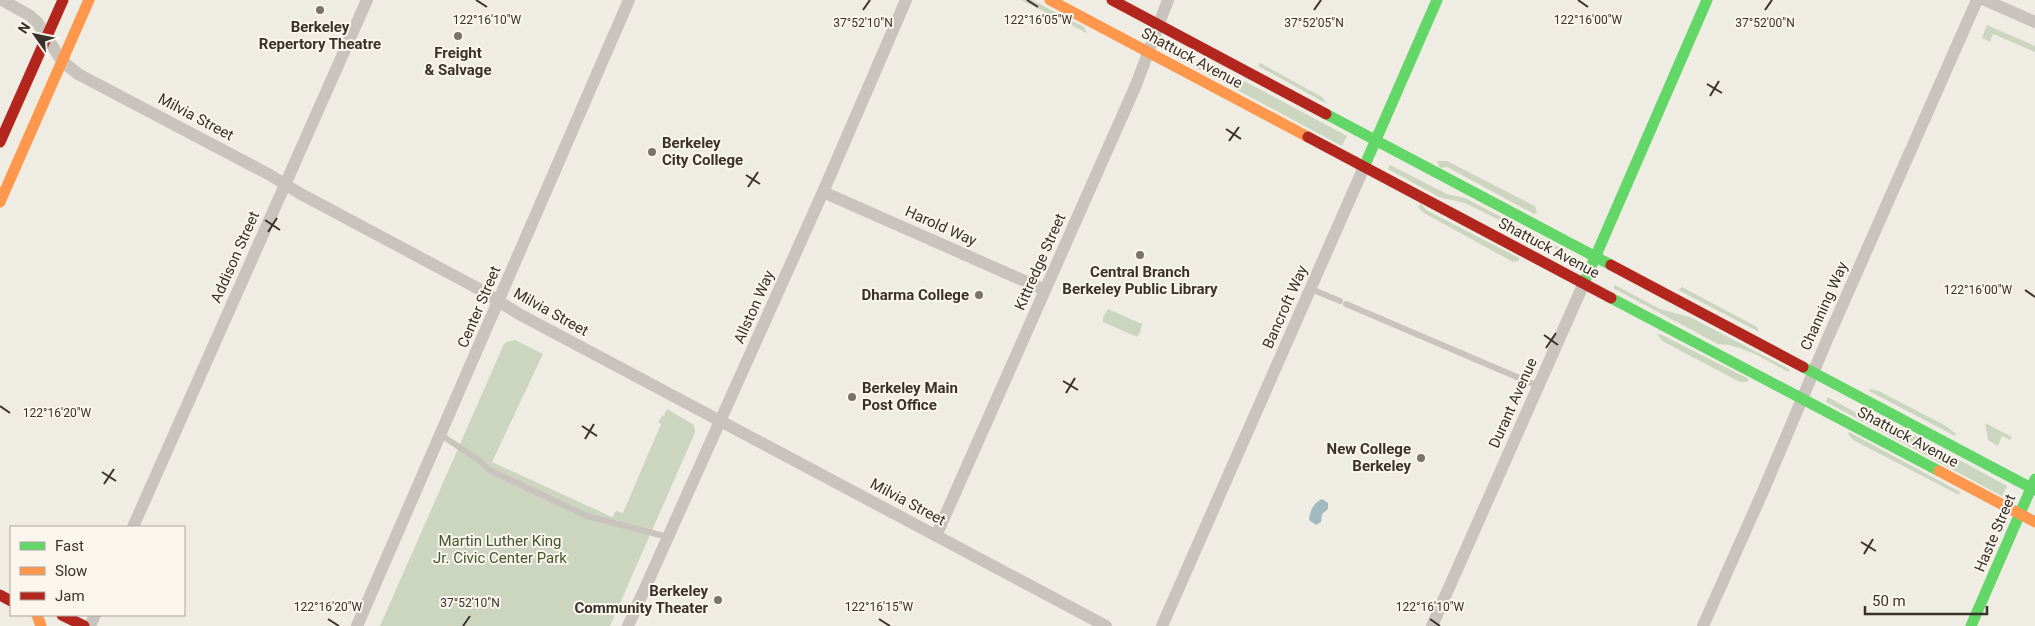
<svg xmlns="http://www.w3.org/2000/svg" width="2035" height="626" font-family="Roboto,sans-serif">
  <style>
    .green { fill: #ccd5bf }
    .water { fill: #a1babf }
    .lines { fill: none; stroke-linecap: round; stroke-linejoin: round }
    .lane { stroke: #c8c4bd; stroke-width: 6 }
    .street { stroke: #c8c4bd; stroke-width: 12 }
    .fast { stroke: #63d668; stroke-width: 11 }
    .slow { stroke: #ff974d; stroke-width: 11 }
    .jam { stroke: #b3261e; stroke-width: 11 }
    .ticks { fill: none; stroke: #39322b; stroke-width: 2 }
    .poi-dot { fill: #79736c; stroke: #faf6ed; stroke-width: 2 }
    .labels { text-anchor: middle; stroke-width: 4; stroke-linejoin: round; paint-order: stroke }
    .poi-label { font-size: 15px; font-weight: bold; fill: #39322b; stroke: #faf6ed }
    .street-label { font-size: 15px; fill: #39322b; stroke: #faf6ed }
    .park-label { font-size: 15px; fill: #41572f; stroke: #faf6ed }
    .ticks-label { font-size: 12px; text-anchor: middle; fill: #39322b; stroke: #faf6ed; stroke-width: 4; stroke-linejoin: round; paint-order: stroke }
  </style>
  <rect width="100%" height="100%" fill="#efece4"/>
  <path class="green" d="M1021 0H1032L1084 27 1087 33Z
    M1987 25 2035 46V52L1993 34 1990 42 1982 38Z
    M1173 54 1213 75 1246 82 1347 136 1342 146 1172 55Z
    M1260 63 1322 97 1327 104 1258 66Z
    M1437 161H1447L1535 206 1537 213 1534 214 1447 167 1440 168Z
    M1390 165 1447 194 1465 198 1564 250 1563 252 1465 203 1439 197 1388 169Z
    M1421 204 1426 210 1519 258V261L1513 262 1424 213 1418 207Z
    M1615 285 1660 309 1690 317 1789 369V372C1765 360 1745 345 1718 344L1613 288Z
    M1682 287 1757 327 1759 332 1678 290Z
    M1108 309 1142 324 1140 333 1137 337 1103 322V317Z
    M1660 334 1749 379 1747 382H1740L1664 342 1657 335Z
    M515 340 543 354 492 462 612 517 616 511 623 513 661 424 658 422 663 415 664 416 667 409 694 425 695 432 693 437 610 626H380L504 344 507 342Z
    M1870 389 1879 391 1946 426 1956 434 1955 436 1869 391Z
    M1828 397 1878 425 1901 428 2007 486 2002 496 1826 402Z
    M1985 423 2012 437 2010 440 2002 436 1998 446 1988 440Z
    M1849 432 1960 492 1959 495 1853 440 1848 434Z"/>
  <path class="water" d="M1322 499 1328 503V509L1322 514 1321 522 1316 525 1309 520C1310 511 1313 503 1322 499Z"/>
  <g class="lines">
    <path class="lane" d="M1311 289 1340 301
      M1346 304 1538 386
      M441 435 480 461 489 470 587 516 668 537"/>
    <path class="street" d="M2 0 29 15 37 22 62 61 78 74 270 175 301 194 479 289 519 314 1106 626
      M1985 0 2035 22
      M823 192 1045 290
      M133 527 367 0
      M936 536 1136 85 1168 0
      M90 626 95 615
      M357 626 629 0
      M628 626 823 192 906 0
      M1162 626 1364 167
      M1432 626 1584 283
      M1703 626 1764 489 1827 340 1977 0"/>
    <path class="fast" d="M1326 114 1611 265
      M1364 167 1437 0
      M1584 283 1707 0
      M1611 298 1939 471
      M1803 367 2035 490
      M1971 626 2035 479"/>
    <path class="slow" d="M1050 0 1308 137
      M0 202 89 0
      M1939 471 2035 522
      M37 615 41 626"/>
    <path class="jam" d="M1112 0 1326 114
      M1308 137 1611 298
      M0 142 63 0
      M1611 265 1803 367
      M0 595 11 601
      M62 615 84 626"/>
  </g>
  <path class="ticks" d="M476 0 487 7M1027 0 1038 7M1578 0 1588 7M863 10 870 0M1314 10 1321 0M1765 10 1772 0M1707 84 1722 93M1710 96 1719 81M1226 129 1241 139M1229 141 1239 127M746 175 760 184M748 187 758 172M265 220 280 230M268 232 277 218M2025 290 2035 297M1544 335 1558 345M1546 348 1556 333M1063 381 1078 390M1066 393 1075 378M0 406 10 413M582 426 597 436M585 439 594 424M102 472 116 481M104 484 114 469M1861 542 1876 551M1864 554 1873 539M328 619 339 626M879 619 890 626M1430 619 1440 626M463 626 470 616"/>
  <g class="poi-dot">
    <circle cx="320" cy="10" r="5"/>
    <circle cx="458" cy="36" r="5"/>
    <circle cx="652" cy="152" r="5"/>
    <circle cx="1140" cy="255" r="5"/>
    <circle cx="979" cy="295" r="5"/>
    <circle cx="852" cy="397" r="5"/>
    <circle cx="1421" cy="458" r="5"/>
    <circle cx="718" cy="600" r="5"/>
  </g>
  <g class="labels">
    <g class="poi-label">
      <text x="320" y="32">Berkeley<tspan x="320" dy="17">Repertory Theatre</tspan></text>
      <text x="458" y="58">Freight<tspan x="458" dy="17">&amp; Salvage</tspan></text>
      <text x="662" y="148" text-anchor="start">Berkeley<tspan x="662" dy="17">City College</tspan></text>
      <text x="1140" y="277">Central Branch<tspan x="1140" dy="17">Berkeley Public Library</tspan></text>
      <text x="969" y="300" text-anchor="end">Dharma College</text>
      <text x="862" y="393" text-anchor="start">Berkeley Main<tspan x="862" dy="17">Post Office</tspan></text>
      <text x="1411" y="454" text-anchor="end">New College<tspan x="1411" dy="17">Berkeley</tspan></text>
      <text x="708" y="596" text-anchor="end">Berkeley<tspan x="708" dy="17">Community Theater</tspan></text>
    </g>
    <g class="street-label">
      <text transform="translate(1192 58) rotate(28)" y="5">Shattuck Avenue</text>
      <text transform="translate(196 117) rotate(28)" y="5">Milvia Street</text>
      <text transform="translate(941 226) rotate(24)" y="5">Harold Way</text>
      <text transform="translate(1549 248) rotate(28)" y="5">Shattuck Avenue</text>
      <text transform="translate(235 257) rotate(-66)" y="5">Addison Street</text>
      <text transform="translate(1040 262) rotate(-66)" y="5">Kittredge Street</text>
      <text transform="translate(1824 306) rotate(-66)" y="5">Channing Way</text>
      <text transform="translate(479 307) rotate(-67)" y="5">Center Street</text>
      <text transform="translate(754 307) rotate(-66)" y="5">Allston Way</text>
      <text transform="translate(1285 307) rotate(-66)" y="5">Bancroft Way</text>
      <text transform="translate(551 312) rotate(29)" y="5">Milvia Street</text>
      <text transform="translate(1513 403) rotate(-66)" y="5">Durant Avenue</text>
      <text transform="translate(1908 437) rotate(28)" y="5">Shattuck Avenue</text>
      <text transform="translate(908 502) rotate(28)" y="5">Milvia Street</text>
      <text transform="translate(1995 533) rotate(-67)" y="5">Haste Street</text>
    </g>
    <g class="park-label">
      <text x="500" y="546">Martin Luther King<tspan x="500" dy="17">Jr. Civic Center Park</tspan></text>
    </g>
  </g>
  <g class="ticks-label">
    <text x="487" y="24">122°16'10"W</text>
    <text x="1038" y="24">122°16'05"W</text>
    <text x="1588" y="24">122°16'00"W</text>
    <text x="1314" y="27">37°52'05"N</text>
    <text x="863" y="27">37°52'10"N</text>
    <text x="1765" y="27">37°52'00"N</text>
    <text x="1978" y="294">122°16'00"W</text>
    <text x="57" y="417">122°16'20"W</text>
    <text x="470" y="607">37°52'10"N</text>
    <text x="328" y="611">122°16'20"W</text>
    <text x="879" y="611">122°16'15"W</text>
    <text x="1430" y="611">122°16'10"W</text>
  </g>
  <rect x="10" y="526" width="175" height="90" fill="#faf6ed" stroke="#ada89f"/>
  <rect x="20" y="542" width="25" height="8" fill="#63d668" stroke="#ada89f"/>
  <text x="55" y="551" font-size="15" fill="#39322b">Fast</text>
  <rect x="20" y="567" width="25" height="8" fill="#ff974d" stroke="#ada89f"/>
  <text x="55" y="576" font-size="15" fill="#39322b">Slow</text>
  <rect x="20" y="592" width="25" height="8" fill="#b3261e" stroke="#ada89f"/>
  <text x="55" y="601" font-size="15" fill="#39322b">Jam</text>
  <g transform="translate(35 35) rotate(303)" stroke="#faf6ed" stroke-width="4" paint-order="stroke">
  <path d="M0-4L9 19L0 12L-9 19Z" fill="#39322b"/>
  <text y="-8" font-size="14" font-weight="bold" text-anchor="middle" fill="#39322b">N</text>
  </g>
  <path d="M1865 606v8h122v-8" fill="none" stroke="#39322b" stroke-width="2.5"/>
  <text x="1872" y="606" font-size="15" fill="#39322b" stroke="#faf6ed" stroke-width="4" paint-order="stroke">50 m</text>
</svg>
